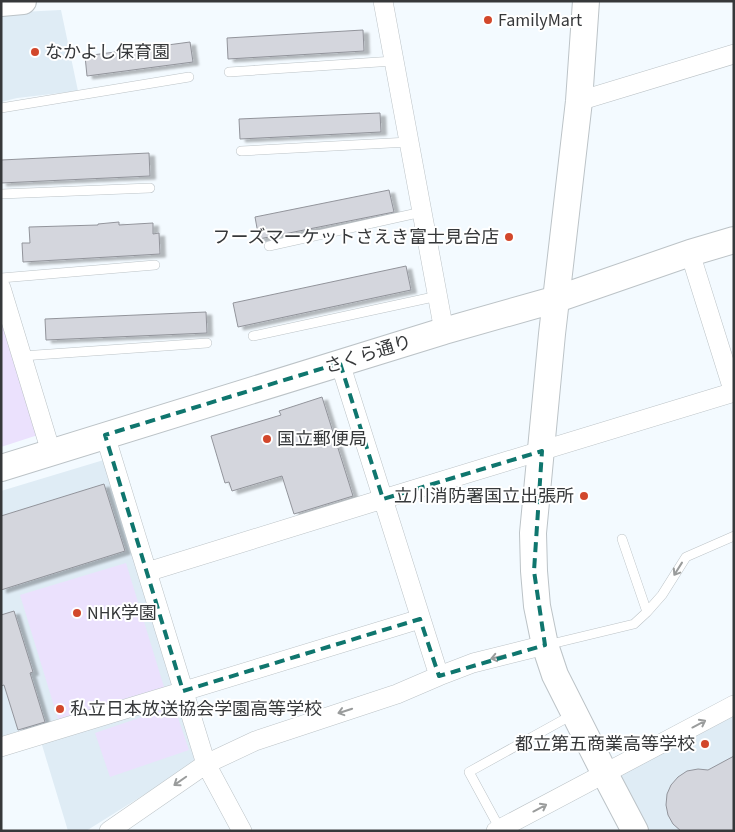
<svg xmlns="http://www.w3.org/2000/svg" width="735" height="832" font-family="'Source Sans 3','Noto Sans JP',sans-serif">
  <style>
    .built { fill: #dfecf5 }
    .green { fill: #ebe1fd }
    .building { fill: #d4d6dd; stroke: #92949b; filter: url(#shadow) }
    .lines { fill: none; stroke-linecap: round; stroke-linejoin: round }
    .lane-casing { stroke: #bcc3c7; stroke-width: 10 }
    .street-casing { stroke: #bcc3c7; stroke-width: 20 }
    .secondary-casing { stroke: #bcc3c7; stroke-width: 28 }
    .lane { stroke: #fff; stroke-width: 9 }
    .street { stroke: #fff; stroke-width: 19 }
    .secondary { stroke: #fff; stroke-width: 26 }
    .oneway { stroke: #9a9c9c }
    .marked { fill: none; stroke: #0f766e; stroke-width: 4; stroke-dasharray: 10 6; stroke-linejoin: round }
    .poi-dot { fill: #d2472b; stroke: #fff; stroke-width: 2 }
    .labels { text-anchor: middle; stroke-width: 4; stroke-linejoin: round; paint-order: stroke }
    .poi-label { font-size: 18px; fill: #36383a; stroke: #fff; text-anchor: start }
    .street-label { font-size: 18px; fill: #36383a; stroke: #fff }
  </style>
  <defs>
    <filter id="shadow"><feDropShadow dx="5.5" dy="3" stdDeviation="1" flood-color="#0004"/></filter>
  </defs>
  <rect width="100%" height="100%" fill="#f3faff"/>
  <path class="built" d="M61 10 78 91 17 98 1 102V13Z
    M107 459 198 761 86 831H68L39 735 1 746V491Z
    M734 713V831H649L619 775Z"/>
  <path class="green" d="M1 307 41 434 1 447Z
    M126 563 164 687 58 719 20 595Z
    M174 706 189 750 110 777 95 733Z"/>
  <path class="building" d="M363 30 364 51 228 59 227 38Z
    M190 42 193 62 87 76 85 56Z
    M380 113 381 132 240 139 239 119Z
    M149 153 150 176 1 183V160Z
    M389 190 394 212 259 239 255 217Z
    M119 222V225L153 223V234L159 233 160 254 23 262 22 243H30L29 227 98 225V224Z
    M406 266 411 290 238 327 233 303Z
    M206 312 207 333 46 340 45 319Z
    M322 397 353 496 294 514 282 476 232 491 229 482 225 483 211 436 281 415 279 411Z
    M104 484 125 551 1 590V516Z
    M14 611 33 672 30 673 45 722 18 730 4 685 1 686V615Z
    M734 756V831H681L673 824 668 815 666 805 667 794 671 785 678 777 687 771 698 769 708 770Z"/>
  <g class="lines">
    <g class="lane-casing">
      <path id="lane" d="M229 72 394 61
        M1 108 189 77
        M241 151 409 142
        M1 194 150 188
        M269 246 422 212
        M1 278 155 265
        M253 336 438 296
        M22 356 207 343
        M622 539 647 612
        M547 645 634 624 647 612 662 595 686 557 734 536
        M500 829 469 772 572 715"/>
    </g>
    <g class="street-casing">
      <path id="street" d="M383 1 444 331
        M579 101 734 54
        M690 253 734 393
        M1 288 51 452
        M340 363 439 676
        M105 435 206 764 242 831
        M147 572 383 499 734 392
        M1 747 420 619
        M109 831 206 764 255 741 397 694 439 676 473 663 545 645
        M496 831 734 705"/>
    </g>
    <g class="secondary-casing">
      <path id="secondary" d="M586 1 579 101 552 334 533 533 534 571 537 606 545 645 555 675 605 774 635 831
        M1 3 23 1
        M1 468 444 331 557 299 690 253 734 240"/>
    </g>
    <use href="#lane" class="lane"/>
    <use href="#street" class="street"/>
    <use href="#secondary" class="secondary"/>
  </g>
  <defs><path id="oneway-shaft" d="M-6 0H5M1.5-3L5.5 0L1.5 3" fill="none" stroke-width="1.6" stroke-linecap="round" stroke-linejoin="round" transform="scale(1.25)"/></defs>
  <g class="oneway">
    <use href="#oneway-shaft" transform="translate(678 569) rotate(122)"/>
    <use href="#oneway-shaft" transform="translate(498 657) rotate(166)"/>
    <use href="#oneway-shaft" transform="translate(345 711) rotate(162)"/>
    <use href="#oneway-shaft" transform="translate(699 724) rotate(-28)"/>
    <use href="#oneway-shaft" transform="translate(180 781) rotate(145)"/>
    <use href="#oneway-shaft" transform="translate(540 808) rotate(-28)"/>
  </g>
  <path class="marked" d="M340 363 383 499 542 451 534 571 545 645 439 676 420 619 183 691 105 435Z"/>
  <g class="poi-dot">
    <circle cx="488" cy="20" r="5"/>
    <circle cx="35" cy="52" r="5"/>
    <circle cx="509" cy="237" r="5"/>
    <circle cx="267" cy="439" r="5"/>
    <circle cx="584" cy="496" r="5"/>
    <circle cx="77" cy="613" r="5"/>
    <circle cx="60" cy="709" r="5"/>
    <circle cx="705" cy="744" r="5"/>
  </g>
  <g class="labels">
    <g class="poi-label">
      <text x="498" y="26">FamilyMart</text>
      <text x="45" y="58">なかよし保育園</text>
      <text x="499" y="243" text-anchor="end">フーズマーケットさえき富士見台店</text>
      <text x="277" y="445">国立郵便局</text>
      <text x="574" y="502" text-anchor="end">立川消防署国立出張所</text>
      <text x="87" y="619">NHK学園</text>
      <text x="70" y="715">私立日本放送協会学園高等学校</text>
      <text x="695" y="750" text-anchor="end">都立第五商業高等学校</text>
    </g>
    <g class="street-label">
      <text transform="translate(368 354) rotate(-17)" y="6">さくら通り</text>
    </g>
  </g>
  <rect width="735" height="832" fill="none" stroke="#36383a" stroke-width="5"/>
</svg>
